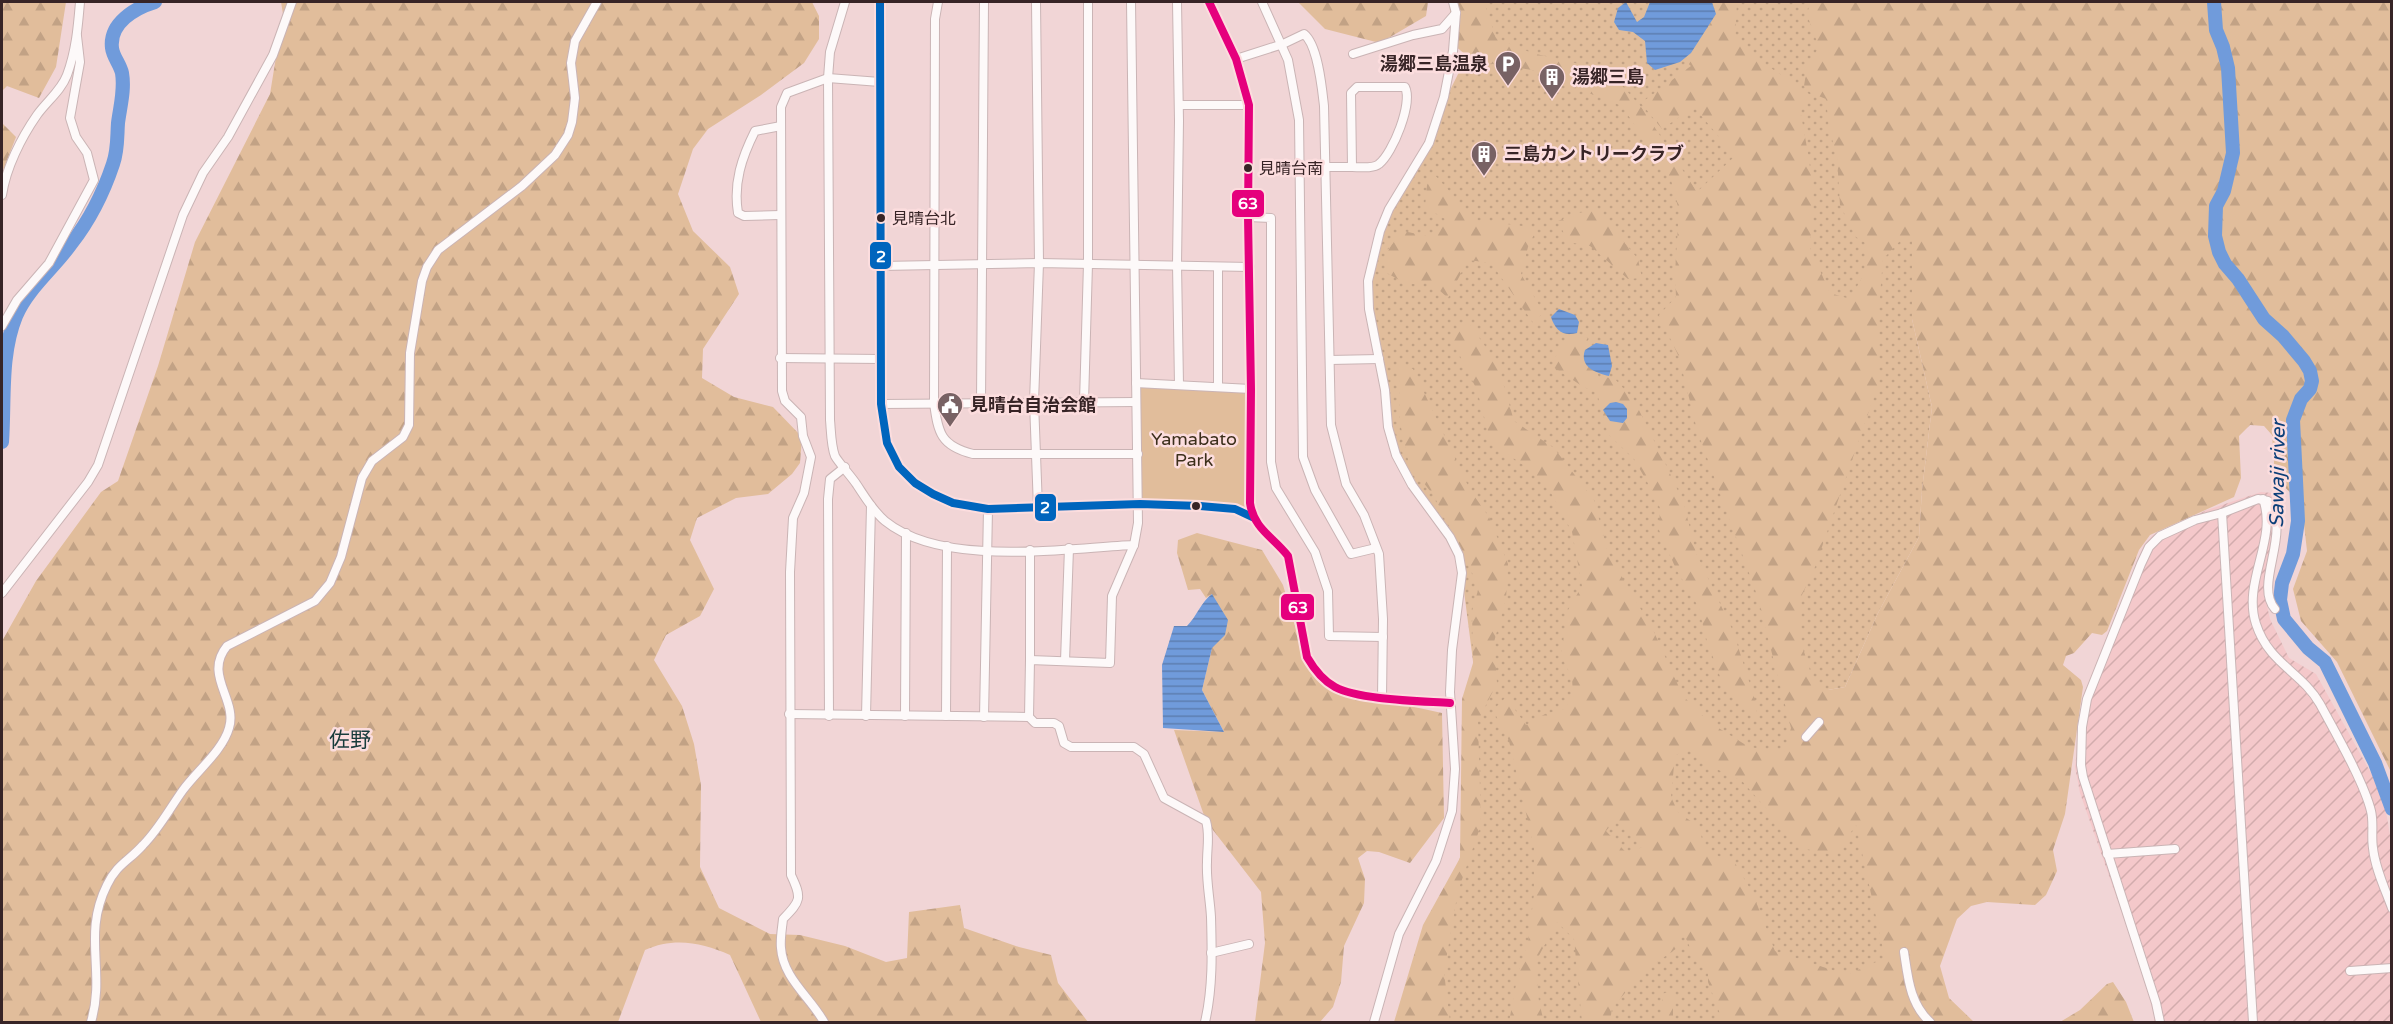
<svg xmlns="http://www.w3.org/2000/svg" width="2393" height="1024" viewBox="0 0 2393 1024" font-family="'Varela Round','Noto Sans JP',sans-serif">
<style>
.industrial{fill:url(#industrial-furrows)}
.grass{fill:url(#grass-dots)}
.forest{fill:url(#forest-firs);fill-rule:evenodd}
.green{fill:#e1bd9b}
.water{fill:url(#water-rules)}
.lines{fill:none;stroke-linecap:round;stroke-linejoin:round}
.river{stroke:#709bdb;stroke-width:14}
.minor-casing{stroke:#cab4b5;stroke-width:10}
.minor{stroke:#fdf9f9;stroke-width:8}
.bus-1-casing{stroke:#fcddde;stroke-width:12}
.bus-2-casing{stroke:#fcddde;stroke-width:12}
.bus-1{stroke:#0065bd;stroke-width:8}
.bus-2{stroke:#e5007d;stroke-width:8}
.bus-dot{fill:#372426;stroke:#fcddde;stroke-width:2}
.labels{text-anchor:middle;stroke-width:5;stroke-linejoin:round;paint-order:stroke}
.bus-label{font-size:16px;fill:#372426;stroke:#fcddde;text-anchor:start}
.poi-label{font-size:18px;font-weight:bold;fill:#372426;stroke:#fcddde;text-anchor:start}
.park-label{font-size:18px;fill:#3c2f1b;stroke:#fcddde}
.water-label{font-size:20px;font-style:italic;fill:#0c3f79;stroke:#fcddde}
.quarter-label{font-size:21px;fill:#183b3b;stroke:#fcddde}
.line-badge{stroke:#fcddde;stroke-width:2}
.badge-label{font-size:16px;text-anchor:middle;font-weight:bold;fill:#fff}
</style>
<defs>
<pattern id="industrial-furrows" width="10" height="10" patternUnits="userSpaceOnUse" patternTransform="scale(1.5)"><rect width="10" height="10" fill="#f4c8ca"/><path d="M-1 1l2-2M0 10L10 0M9 11l2-2" fill="none" stroke="#d2acad"/></pattern>
<pattern id="grass-dots" width="8" height="8" patternUnits="userSpaceOnUse" patternTransform="scale(1.5)"><rect width="8" height="8" fill="#e1bd9b"/><path d="M2 2h.1M6 6h.1" fill="none" stroke="#c2a285" stroke-width="1.8" stroke-linecap="round"/></pattern>
<pattern id="forest-firs" width="22" height="20" patternUnits="userSpaceOnUse" patternTransform="scale(1.5)"><rect width="22" height="20" fill="#e1bd9b"/><path d="M5 1l3.5 6h-7zM16 11l3.5 6h-7z" fill="#c2a285"/></pattern>
<pattern id="water-rules" width="6" height="5" patternUnits="userSpaceOnUse" patternTransform="scale(1.5)"><rect width="6" height="5" fill="#709bdb"/><path d="M0 2.5h6" fill="none" stroke="#5d7eb1"/></pattern>
</defs>
<rect width="100%" height="100%" fill="#f1d5d6"/>
<path class="industrial" d="M 2261,492 L 2272,493 L 2278,506 L 2280,534 L 2268,572 L 2265,597 L 2270,619 L 2289,658 L 2316,674 L 2372,775 L 2385,806 L 2392,847 L 2391,1022 L 2154,1022 L 2154,1015 L 2143,973 L 2080,793 L 2075,767 L 2084,694 L 2144,545 L 2153,535 L 2207,510 Z"/>
<path class="grass" d="M 1472,2 L 2002,2 L 2014,34 L 1986,94 L 1912,319 L 1932,407 L 1922,490 L 1919,537 L 1878,613 L 1845,687 L 1828,690 L 1932,1022 L 1442,1022 L 1443,911 L 1467,835 L 1477,692 L 1461,568 L 1450,537 L 1412,485 L 1390,433 L 1369,295 L 1380,231 L 1464,62 Z"/>
<g class="forest">
<path d="M 2,2 L 66,2 L 56,67 L 39,98 L 7,86 L 2,91 Z"/>
<path d="M 281,2 L 812,2 L 819,16 L 819,39 L 804,63 L 761,95 L 708,129 L 693,149 L 678,194 L 693,231 L 730,267 L 739,294 L 703,349 L 702,378 L 734,397 L 773,407 L 802,437 L 800,463 L 792,474 L 768,494 L 736,498 L 697,518 L 690,540 L 714,589 L 700,616 L 666,635 L 654,660 L 682,706 L 694,744 L 701,785 L 700,867 L 719,908 L 770,934 L 800,935 L 845,946 L 886,962 L 907,958 L 909,912 L 960,905 L 964,928 L 1019,947 L 1051,955 L 1058,983 L 1088,1022 L 761,1022 L 730,955 C 702,942 673,937 645,950 L 618,1022 L 2,1022 L 2,641 L 36,581 L 101,492 L 118,481 L 158,366 L 195,242 L 270,94 L 283,14 Z"/>
<path d="M 1298,2 L 1428,2 L 1426,16 L 1380,43 L 1325,29 Z"/>
<path d="M 1449,2 L 1484,2 L 1496,38 L 1532,53 L 1592,67 L 1618,81 L 1642,108 L 1697,192 L 1735,156 L 1694,107 L 1662,129 L 1641,103 L 1691,66 L 1683,59 L 1693,51 L 1716,14 L 1714,2 L 1737,2 L 1735,38 L 1749,53 L 1812,96 L 1800,109 L 1809,159 L 1813,194 L 1810,248 L 1830,293 L 1850,299 L 1864,274 L 1867,244 L 1856,237 L 1840,205 L 1837,157 L 1829,128 L 1826,99 L 1811,93 L 1804,86 L 1807,67 L 1819,47 L 1807,15 L 1810,2 L 2391,2 L 2391,772 L 2337,662 L 2301,621 L 2293,589 L 2307,551 L 2302,506 L 2275,476 L 2272,435 L 2264,426 L 2250,425 L 2239,436 L 2241,478 L 2234,497 L 2150,535 L 2139,550 L 2107,631 L 2102,635 L 2092,633 L 2074,653 L 2066,656 L 2063,665 L 2081,680 L 2083,687 L 2065,814 L 2053,850 L 2057,871 L 2046,895 L 2035,905 L 1987,902 L 1971,906 L 1957,919 L 1940,966 L 1949,998 L 1974,1022 L 1723,1022 L 1708,982 L 1708,969 L 1692,952 L 1679,923 L 1680,946 L 1644,971 L 1612,1008 L 1610,1022 L 1582,1022 L 1574,939 L 1557,922 L 1535,963 L 1539,1002 L 1544,1022 L 1509,1022 L 1518,974 L 1528,942 L 1534,894 L 1534,847 L 1509,741 L 1493,710 L 1506,697 L 1526,725 L 1545,714 L 1564,709 L 1573,696 L 1572,678 L 1561,655 L 1568,610 L 1582,586 L 1572,532 L 1551,493 L 1531,470 L 1491,443 L 1477,390 L 1452,340 L 1467,320 L 1498,365 L 1514,421 L 1554,448 L 1594,500 L 1608,553 L 1653,630 L 1683,696 L 1709,722 L 1749,747 L 1784,752 L 1791,728 L 1757,595 L 1697,430 L 1679,357 L 1659,315 L 1676,297 L 1675,273 L 1679,211 L 1671,180 L 1622,106 L 1581,90 L 1546,72 L 1473,61 L 1454,45 ZM 1912,239 L 1912,319 L 1932,407 L 1922,490 L 1919,537 L 1878,613 L 1845,687 L 1828,690 L 1813,680 L 1799,636 L 1801,597 L 1815,567 L 1878,385 L 1879,308 L 1883,259 L 1871,247 L 1886,256 L 1900,241 ZM 1691,750 L 1710,766 L 1742,781 L 1801,848 L 1835,855 L 1856,825 L 1885,958 L 1847,975 L 1775,951 L 1753,894 L 1735,863 L 1718,856 L 1703,843 L 1699,827 L 1678,812 L 1671,797 L 1675,755 ZM 1615,820 L 1644,846 L 1629,854 L 1635,862 L 1606,831 Z"/>
<path d="M 2,123 L 16,137 L 2,173 Z"/>
<path d="M 1434,174 L 1475,220 L 1537,228 L 1528,247 L 1521,274 L 1543,312 L 1534,324 L 1491,263 L 1468,260 L 1448,298 L 1429,281 C 1411,288 1402,282 1387,273 L 1385,253 L 1403,231 L 1432,237 L 1445,219 L 1425,207 L 1427,185 Z"/>
<path d="M 1593,210 L 1619,236 L 1638,259 L 1642,278 L 1628,279 L 1590,246 L 1568,242 L 1558,221 L 1574,214 Z"/>
<path d="M 1577,333 L 1588,338 L 1588,342 L 1584,348 L 1599,377 L 1614,378 L 1634,400 L 1667,467 L 1684,504 L 1696,553 L 1733,631 L 1756,703 L 1757,715 L 1753,717 L 1723,685 L 1705,635 L 1699,608 L 1676,569 L 1659,530 L 1660,508 L 1654,494 L 1634,459 L 1608,434 L 1597,393 L 1582,386 L 1553,367 L 1554,358 Z"/>
<path d="M 1399,364 L 1413,369 L 1470,490 L 1489,517 L 1508,564 L 1506,599 L 1494,642 L 1497,683 L 1478,721 L 1481,825 L 1458,891 L 1444,972 L 1450,1022 L 1394,1022 L 1423,925 L 1460,858 L 1462,699 L 1473,663 L 1472,611 L 1479,587 L 1434,496 L 1409,464 L 1400,423 Z"/>
<path d="M 1197,533 L 1262,550 L 1283,585 L 1295,626 L 1307,657 L 1314,671 L 1350,693 L 1442,713 L 1444,818 L 1410,863 L 1379,852 L 1367,851 L 1358,858 L 1365,879 L 1364,903 L 1344,946 L 1341,982 L 1333,1007 L 1320,1022 L 1255,1022 L 1265,943 L 1261,892 L 1206,821 L 1174,730 L 1224,732 L 1202,690 L 1212,648 L 1212,594 L 1206,598 L 1200,589 L 1188,590 L 1177,553 L 1178,540 Z"/>
<path d="M 2113,982 L 2126,1002 L 2134,1022 L 2060,1022 L 2080,1010 L 2107,984 Z"/>
<path d="M 1673,990 L 1673,1022 L 1656,1022 L 1662,1011 L 1662,994 Z"/>
</g>
<path class="green" d="M 1136,383 L 1251,389 L 1252,517 L 1235,509 L 1140,504 Z"/>
<g class="water">
<path d="M 1626,2 L 1637,22 L 1644,17 L 1650,2 L 1712,2 L 1716,14 L 1691,53 L 1680,62 L 1655,70 L 1647,63 L 1645,41 L 1633,32 L 1619,30 L 1614,22 L 1618,8 Z"/>
<path d="M 1559,309 L 1575,315 L 1579,322 L 1577,333 C 1563,337 1555,330 1551,317 Z"/>
<path d="M 1596,343 L 1608,345 L 1612,366 L 1609,376 C 1596,373 1579,367 1585,350 Z"/>
<path d="M 1616,402 L 1623,404 L 1627,409 L 1627,418 L 1623,423 L 1610,421 L 1603,410 L 1610,403 Z"/>
<path d="M 1212,594 L 1228,620 L 1225,635 L 1212,648 L 1202,690 L 1224,732 L 1163,728 L 1162,665 L 1174,626 L 1187,626 C 1197,616 1201,602 1212,594 Z"/>
</g>
<g class="lines">
<g class="river">
<path d="M 2214,2 L 2216,30 L 2223,47 L 2228,68 L 2233,153 L 2224,191 L 2216,206 L 2215,236 L 2219,252 L 2225,264 L 2238,279 L 2264,319 L 2283,336 L 2304,361 L 2310,371 L 2312,381 L 2310,389 L 2301,399 L 2293,420 L 2298,521 L 2293,554 L 2282,583 L 2280,600 L 2284,619 L 2308,648 L 2325,662 L 2375,763 L 2392,809"/>
<path d="M 2,442 C 5,401 0,355 16,316 C 28,288 54,268 71,244 C 89,221 104,191 113,164 C 118,150 117,137 118,123 C 120,107 125,90 122,73 C 120,64 113,57 112,48 C 109,23 135,8 155,2"/>
</g>
<g class="minor-casing">
<g id="minor">
<path d="M 845,2 L 830,52 L 828,78 L 830,420 C 831,430 831,446 835,456 C 838,462 852,477 857,485 C 865,497 873,511 885,521 C 943,568 1064,548 1134,545"/>
<path d="M 880,2 L 881,404 L 887,443 L 899,467 L 915,483 L 933,494 L 953,503 L 988,509 L 1140,504 L 1200,506 L 1235,509 L 1252,517"/>
<path d="M 938,2 L 935,19 L 934,403 C 938,433 941,446 973,454 L 1138,454"/>
<path d="M 1036,2 L 1039,263 L 1034,402 L 1038,508"/>
<path d="M 1177,2 L 1179,121 L 1177,264 L 1179,385"/>
<path d="M 1209,2 L 1236,59 L 1249,105 L 1248,217 L 1251,389 L 1250,503 C 1254,529 1272,536 1288,556 L 1307,657 C 1314,669 1322,680 1335,687 C 1359,700 1421,701 1450,703"/>
<path d="M 1262,2 L 1288,60 L 1299,120 L 1303,457 L 1315,490 L 1351,554 L 1376,548"/>
<path d="M 1353,54 L 1413,35 L 1442,29 L 1456,13"/>
<path d="M 1236,59 L 1283,44 L 1304,34 C 1318,45 1322,88 1324,106 L 1331,425 L 1346,484 L 1364,515 L 1379,554 L 1383,619 L 1382,698"/>
<path d="M 1357,87 L 1405,87 C 1413,103 1393,153 1379,164 C 1373,169 1359,167 1352,167 L 1351,93 Z"/>
<path d="M 1179,105 L 1249,105"/>
<path d="M 1326,167 L 1352,167"/>
<path d="M 2,195 C 6,168 21,138 37,115 C 47,101 61,91 67,75 C 76,51 78,26 80,2"/>
<path d="M 780,215 L 744,216 L 738,213 C 733,183 742,157 755,131 L 781,126"/>
<path d="M 1248,217 L 1271,218 L 1271,462 L 1276,488 L 1315,552 L 1328,591 L 1329,636 L 1383,637"/>
<path d="M 881,266 L 1039,263 L 1250,267"/>
<path d="M 1218,267 L 1218,387"/>
<path d="M 2,326 L 17,300 L 49,263 L 94,180 L 87,153 L 76,137 L 70,118 L 80,62 L 77,36"/>
<path d="M 780,358 L 881,359"/>
<path d="M 1330,360 L 1379,359"/>
<path d="M 1136,383 L 1251,389"/>
<path d="M 1084,402 L 1088,264 L 1088,2"/>
<path d="M 981,403 L 984,2"/>
<path d="M 881,404 L 1136,402"/>
<path d="M 2263,499 C 2278,540 2242,581 2256,624 C 2269,664 2302,672 2320,704 C 2335,732 2364,782 2371,811 C 2374,823 2371,836 2373,848 C 2375,868 2385,889 2392,908"/>
<path d="M 2222,513 L 2253,1022"/>
<path d="M 2,593 L 88,482 L 98,465 L 183,215 L 203,173 L 228,137 L 273,55 L 292,2"/>
<path d="M 1030,660 L 1030,550"/>
<path d="M 1065,661 L 1069,548"/>
<path d="M 789,714 L 1029,717 L 1035,723 L 1054,723 L 1059,726 L 1064,743 L 1071,747 L 1134,747 L 1144,754 L 1164,798 L 1206,821 C 1210,835 1207,847 1207,862 C 1206,880 1210,899 1211,917 C 1212,952 1213,988 1205,1022"/>
<path d="M 829,716 L 828,499 L 830,479 L 845,467"/>
<path d="M 866,716 L 871,506"/>
<path d="M 905,716 L 906,533"/>
<path d="M 946,716 L 947,546"/>
<path d="M 984,717 L 988,509"/>
<path d="M 1029,717 L 1030,660 L 1110,663 L 1112,596 L 1134,545 L 1138,523 L 1131,2"/>
<path d="M 1806,737 L 1819,722"/>
<path d="M 2107,854 L 2175,849"/>
<path d="M 1904,952 C 1908,978 1910,1004 1930,1022"/>
<path d="M 1211,953 L 1249,944"/>
<path d="M 2350,971 L 2392,968"/>
<path d="M 91,1022 C 106,972 82,935 107,885 C 117,864 129,861 143,845 C 159,829 170,808 183,790 C 197,771 223,750 229,728 C 238,700 203,675 227,646 L 315,601 L 330,583 L 341,557 L 362,478 L 372,461 L 403,437 L 409,425 L 410,353 L 422,281 L 427,267 L 438,250 L 522,186 L 555,155 L 568,135 L 572,122 L 575,98 L 571,63 L 575,41 L 597,2"/>
<path d="M 824,1022 C 810,997 783,978 781,948 C 780,939 782,929 783,919 C 801,901 802,898 791,875 L 790,572 L 793,518 L 804,493 L 811,457 L 803,436 L 801,417 L 785,401 L 782,391 L 781,107 L 787,93 L 828,78 L 880,82"/>
<path d="M 1374,1022 L 1399,934 L 1436,861 L 1452,811 L 1455,769 L 1450,692 L 1452,650 L 1462,573 L 1459,555 L 1450,537 L 1412,485 L 1396,455 L 1388,427 L 1385,390 L 1369,309 L 1368,281 L 1380,231 L 1389,209 L 1429,143 L 1444,97 L 1453,51 L 1456,13 L 1453,2"/>
<path d="M 2160,1022 L 2156,1003 L 2083,777 L 2081,765 L 2082,727 L 2087,699 L 2141,564 L 2149,547 L 2160,536 L 2195,520 L 2222,513 L 2258,499 L 2268,501 C 2293,533 2253,583 2275,609"/>
</g>
</g>
<use href="#minor" class="minor"/>
<g class="bus-1-casing">
<path id="bus-1" d="M 880,2 L 881,404 L 887,443 L 899,467 L 915,483 L 933,494 L 953,503 L 988,509 L 1140,504 L 1200,506 L 1235,509 L 1252,517"/>
</g>
<g class="bus-2-casing">
<path id="bus-2" d="M 1209,2 L 1236,59 L 1249,105 L 1248,217 L 1251,389 L 1250,503 C 1254,529 1272,536 1288,556 L 1307,657 C 1314,669 1322,680 1335,687 C 1359,700 1421,701 1450,703"/>
</g>
<use href="#bus-1" class="bus-1"/>
<use href="#bus-2" class="bus-2"/>
</g>
<defs>
<g id="parking-pin" transform="scale(1.35)"><path d="M0 17L-7.5 6A9.5 9.5 0 1 1 7.5 6Z" fill="#786264" stroke="#fcddde"/><path d="M-3.5-5.5H1a3.5 3.5 0 0 1 0 7H-1V5.5H-3.5ZM-1-3.4V-.6H.8a1.4 1.4 0 0 0 0-2.8Z" fill="#fff"/></g>
<g id="building-pin" transform="scale(1.35)"><path d="M0 17L-7.5 6A9.5 9.5 0 1 1 7.5 6Z" fill="#786264" stroke="#fcddde"/><path d="M-4-6H4V6H1V3H-1V6H-4ZM-2.5-4.3h1.7v1.8h-1.7ZM.8-4.3h1.7v1.8H.8ZM-2.5-1h1.7V.8h-1.7ZM.8-1h1.7V.8H.8Z" fill="#fff"/></g>
<g id="civic-pin" transform="scale(1.35)"><path d="M0 17L-7.5 6A9.5 9.5 0 1 1 7.5 6Z" fill="#786264" stroke="#fcddde"/><path d="M-.6-6.5H3V-4.5H.6V-3L4-1V1h2V6H-6V1h2V-1L-.6-3ZM-1.2 2.5V6h2.4V2.5Z" fill="#fff"/></g>
</defs>
<g fill-rule="evenodd">
<use href="#parking-pin" x="1508" y="64"/>
<use href="#building-pin" x="1552" y="77"/>
<use href="#building-pin" x="1484" y="154"/>
<use href="#civic-pin" x="950" y="405"/>
</g>
<g class="bus-dot">
<circle cx="1248" cy="168" r="5"/>
<circle cx="881" cy="218" r="5"/>
<circle cx="1196" cy="506" r="5"/>
</g>
<g class="labels">
<g class="bus-label">
<text x="1259" y="174">見晴台南</text>
<text x="892" y="224">見晴台北</text>
</g>
<g class="poi-label">
<text x="1488" y="70" text-anchor="end">湯郷三島温泉</text>
<text x="1572" y="83">湯郷三島</text>
<text x="1504" y="160">三島カントリークラブ</text>
<text x="970" y="411">見晴台自治会館</text>
</g>
<g class="park-label">
<text x="1194" y="445">Yamabato<tspan x="1194" dy="21">Park</tspan></text>
</g>
<g class="water-label">
<text transform="translate(2277 474) rotate(-89)" y="7">Sawaji river</text>
</g>
<g class="quarter-label">
<text x="350" y="747">佐野</text>
</g>
</g>
<g class="line-badge">
<rect x="1231" y="189" width="34" height="29" rx="6" fill="#e5007d"/>
<rect x="869" y="241" width="23" height="29" rx="6" fill="#0065bd"/>
<rect x="1034" y="493" width="23" height="29" rx="6" fill="#0065bd"/>
<rect x="1280" y="593" width="35" height="28" rx="6" fill="#e5007d"/>
</g>
<g class="badge-label">
<text x="1248" y="209">63</text>
<text x="881" y="262">2</text>
<text x="1045" y="513">2</text>
<text x="1298" y="613">63</text>
</g>
<rect width="2393" height="1024" fill="none" stroke="#372426" stroke-width="6"/>
</svg>
